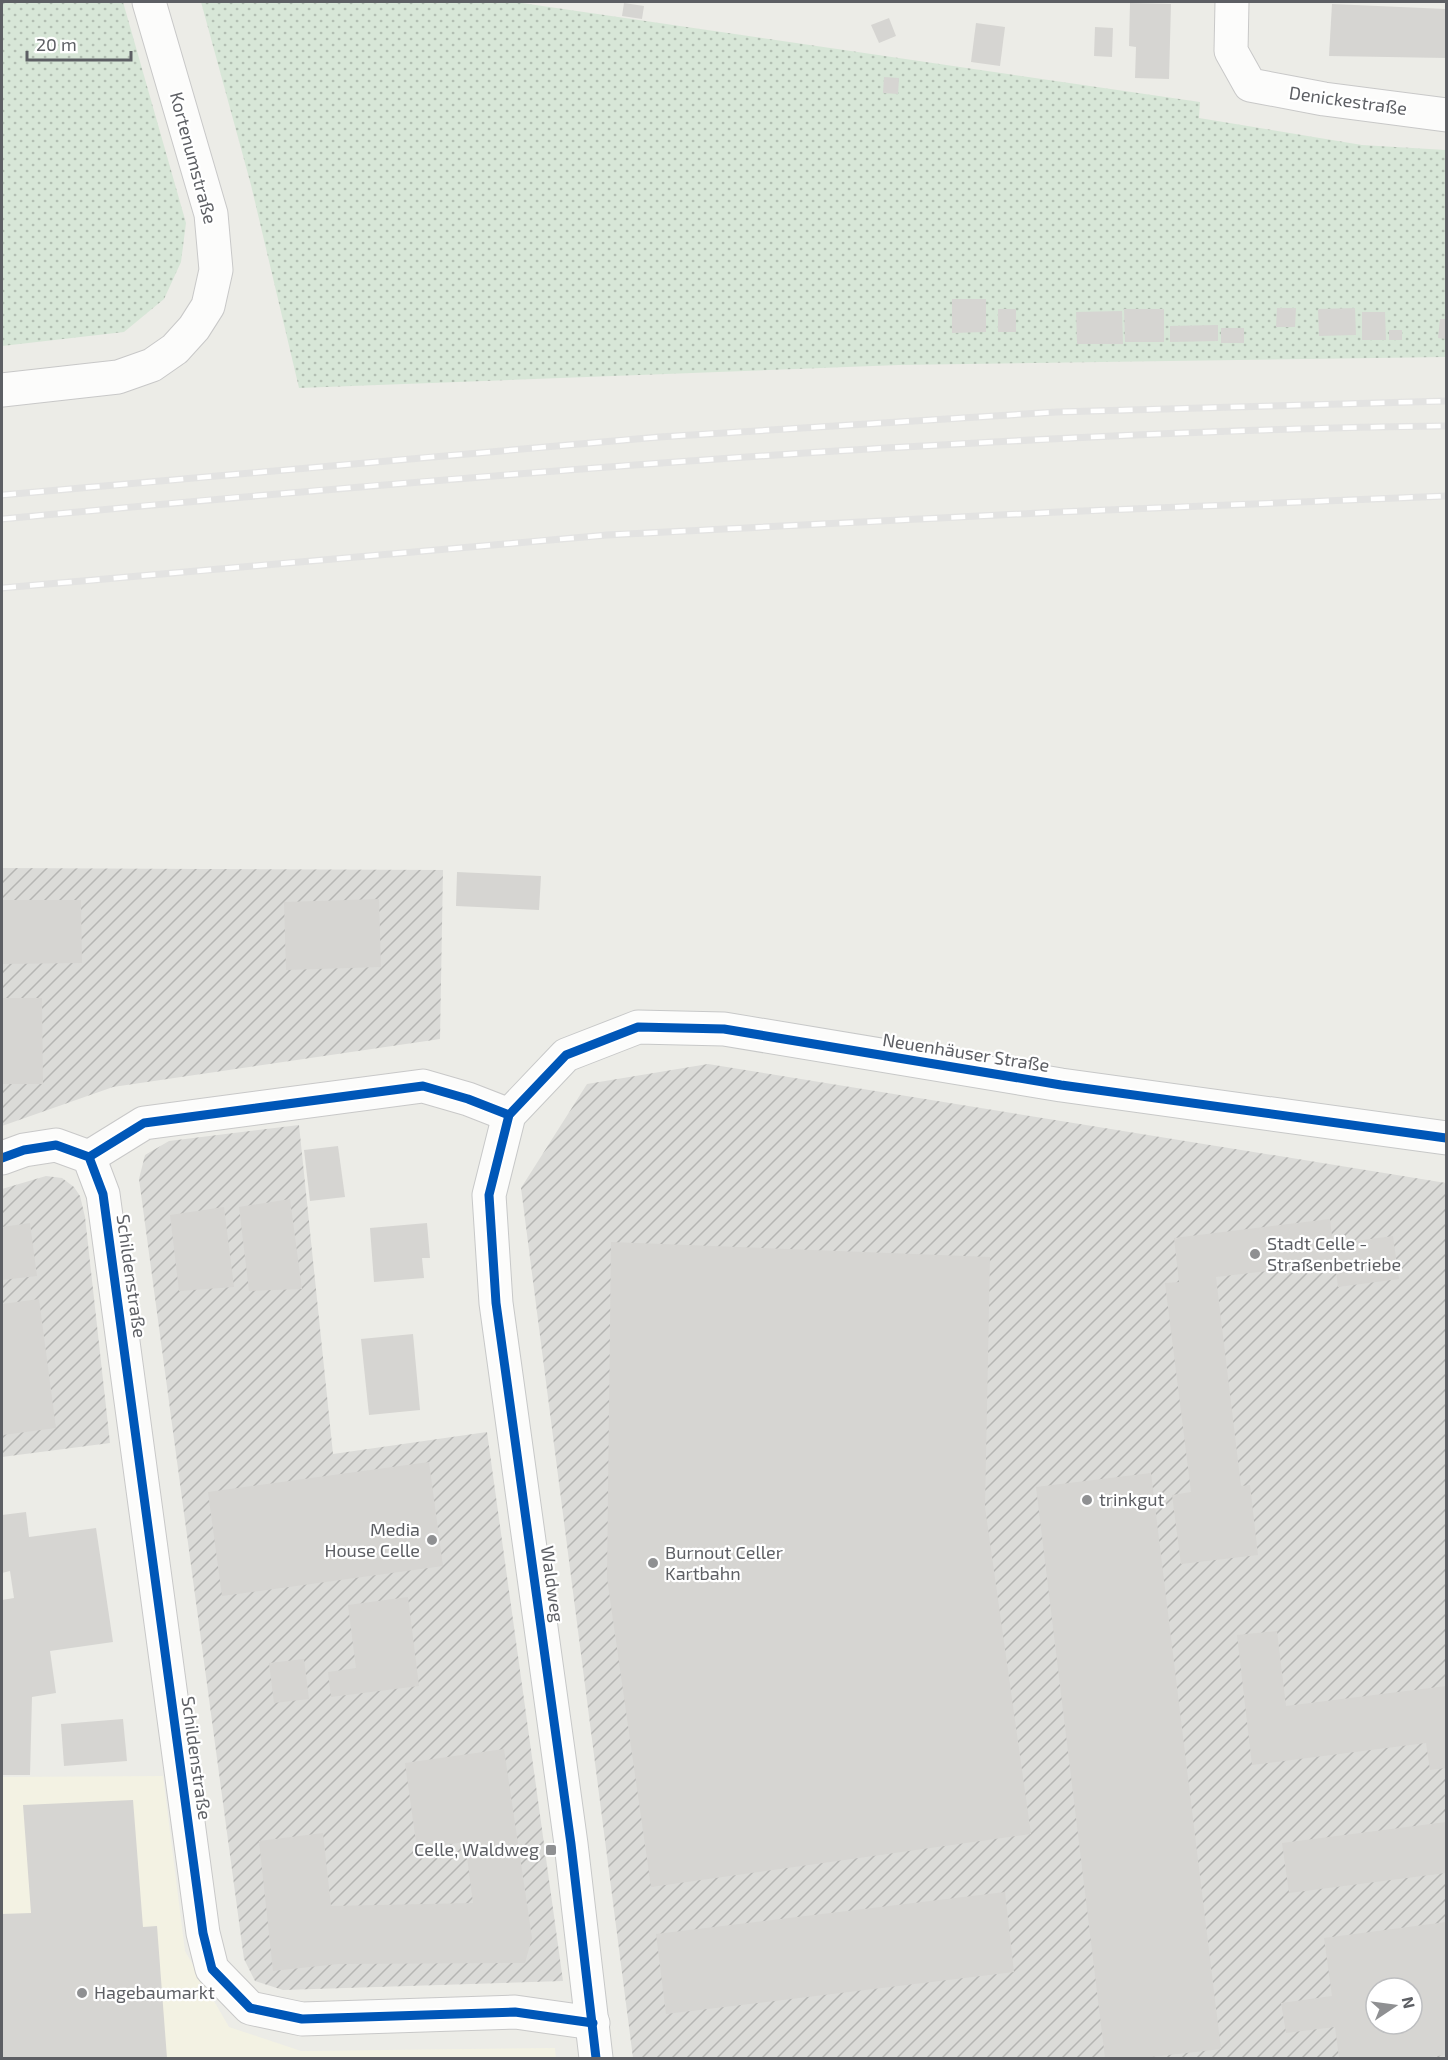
<svg xmlns="http://www.w3.org/2000/svg" width="1448" height="2060" viewBox="0 0 1448 2060" font-family="'Exo 2',sans-serif">
<style>
.commercial{fill:#f3f2e3}
.industrial{fill:url(#industrial-furrows);fill-rule:evenodd}
.green{fill:url(#green-dots)}
.building{fill:#d6d5d2;fill-rule:evenodd}
.lines{fill:none;stroke-linecap:round;stroke-linejoin:round}
.street-casing{stroke:#c8c8c8;stroke-width:35}
.secondary-casing{stroke:#c7c8c8;stroke-width:35}
.street{stroke:#fcfcfb;stroke-width:33}
.secondary{stroke:#fcfcfb;stroke-width:33}
.rail-casing{stroke:#e3e3e2;stroke-width:7}
.rail{stroke:#fff;stroke-width:4.5;stroke-dasharray:14;stroke-linecap:butt}
.cycleway-casing{stroke:#fff;stroke-width:13}
.cycleway{stroke:#0057b8;stroke-width:9}
.poi-dot{fill:#8f9092;stroke:#fff;stroke-width:2}
.labels{text-anchor:middle;stroke-width:4.5;stroke-linejoin:round;paint-order:stroke}
.street-label{font-size:18px;fill:#5d5f64;stroke:#fff}
.poi-label{font-size:18px;fill:#5d5f64;stroke:#fff;text-anchor:start}
</style>
<defs>
<pattern id="industrial-furrows" width="10" height="10" patternUnits="userSpaceOnUse" patternTransform="scale(1.5)"><rect width="10" height="10" fill="#dbdbd8"/><path d="M-1 1l2-2M0 10L10 0M9 11l2-2" fill="none" stroke="#b5b5b3"/></pattern>
<pattern id="green-dots" width="8" height="8" patternUnits="userSpaceOnUse" patternTransform="scale(1.5)"><rect width="8" height="8" fill="#d7e6d7"/><path d="M2 2h.1M6 6h.1" fill="none" stroke="#b2beb2" stroke-width="1.8" stroke-linecap="round"/></pattern>
</defs>
<rect width="100%" height="100%" fill="#ecece7"/>
<path class="commercial" d="M 163,1776 L 185,1951 L 229,2027 L 301,2051 L 555,2048 L 556,2058 L 2,2058 L 2,1777 Z"/>
<g class="industrial">
<path d="M 2,868 L 443,870 L 440,1039 L 113,1087 L 2,1126 Z"/>
<path d="M 708,1064 L 1446,1183 L 1446,2058 L 633,2058 L 521,1188 L 587,1084 ZM 1376,1988 L 1412,1988 L 1412,2024 L 1376,2024 Z"/>
<path d="M 299,1125 L 333,1454 L 487,1432 L 563,1981 L 283,1990 L 255,1981 L 244,1959 L 139,1179 L 145,1155 L 169,1141 Z"/>
<path d="M 46,1176 L 62,1178 L 74,1187 L 80,1196 L 85,1217 L 110,1443 L 2,1457 L 2,1189 Z"/>
</g>
<g class="green">
<path d="M 2,2 L 123,2 L 186,223 L 181,262 L 164,299 L 124,332 L 2,346 Z"/>
<path d="M 201,2 L 515,2 L 1200,102 L 1199,118 L 1362,145 L 1446,150 L 1446,357 L 899,365 L 299,388 L 251,185 Z"/>
</g>
<g class="building">
<path d="M 624,3 L 644,6 L 642,19 L 622,16 Z"/>
<path d="M 1130,3 L 1171,4 L 1169,79 L 1135,78 L 1136,47 L 1129,46 Z"/>
<path d="M 1332,4 L 1446,9 L 1446,58 L 1329,56 Z"/>
<path d="M 889,18 L 896,36 L 879,43 L 871,25 Z"/>
<path d="M 976,23 L 1005,27 L 1000,66 L 971,62 Z"/>
<path d="M 1095,27 L 1113,28 L 1112,57 L 1094,56 Z"/>
<path d="M 884,77 L 899,78 L 898,94 L 883,93 Z"/>
<path d="M 952,299 L 986,299 L 986,332 L 952,333 Z"/>
<path d="M 1277,308 L 1296,308 L 1295,327 L 1276,327 Z"/>
<path d="M 1355,308 L 1356,335 L 1319,336 L 1318,309 Z"/>
<rect x="998" y="309" width="18" height="23"/>
<path d="M 1124,309 L 1164,309 L 1164,342 L 1125,342 Z"/>
<path d="M 1122,311 L 1123,344 L 1077,344 L 1076,312 Z"/>
<path d="M 1362,312 L 1385,312 L 1386,340 L 1362,340 Z"/>
<path d="M 1440,319 L 1446,319 L 1446,339 L 1438,338 Z"/>
<path d="M 1218,325 L 1218,341 L 1170,342 L 1170,326 Z"/>
<rect x="1221" y="328" width="23" height="15"/>
<rect x="1389" y="330" width="13" height="10"/>
<path d="M 457,872 L 541,876 L 539,910 L 456,906 Z"/>
<path d="M 379,899 L 381,967 L 286,970 L 284,902 Z"/>
<path d="M 2,900 L 81,900 L 82,963 L 2,964 Z"/>
<path d="M 2,998 L 42,998 L 43,1084 L 2,1084 Z"/>
<path d="M 338,1146 L 345,1197 L 310,1201 L 304,1150 Z"/>
<path d="M 290,1199 L 302,1289 L 249,1291 L 239,1207 Z"/>
<path d="M 224,1207 L 234,1287 L 179,1291 L 170,1215 Z"/>
<path d="M 1330,1219 L 1333,1244 L 1393,1236 L 1399,1279 L 1338,1287 L 1335,1263 L 1216,1277 L 1241,1486 L 1250,1485 L 1258,1555 L 1181,1564 L 1172,1495 L 1191,1492 L 1165,1283 L 1179,1282 L 1174,1238 Z"/>
<path d="M 30,1223 L 37,1276 L 2,1280 L 2,1227 Z"/>
<path d="M 427,1223 L 430,1258 L 422,1258 L 424,1278 L 374,1282 L 370,1228 Z"/>
<path d="M 611,1242 L 990,1257 L 985,1507 L 1031,1834 L 651,1887 L 607,1578 Z"/>
<path d="M 39,1299 L 56,1428 L 3,1435 L 2,1422 L 2,1304 Z"/>
<path d="M 413,1334 L 420,1410 L 369,1415 L 361,1339 Z"/>
<path d="M 429,1462 L 443,1566 L 222,1596 L 208,1492 Z"/>
<path d="M 1151,1473 L 1221,2049 L 1143,2058 L 1105,2058 L 1036,1487 Z"/>
<path d="M 26,1512 L 29,1537 L 96,1528 L 113,1642 L 50,1651 L 56,1693 L 32,1697 L 30,1775 L 2,1775 L 2,1600 L 14,1598 L 10,1571 L 2,1573 L 2,1515 Z"/>
<path d="M 408,1597 L 419,1686 L 331,1697 L 328,1672 L 356,1668 L 348,1605 Z"/>
<path d="M 1277,1631 L 1286,1706 L 1446,1686 L 1446,1768 L 1430,1770 L 1426,1743 L 1252,1765 L 1237,1635 Z"/>
<path d="M 304,1659 L 309,1699 L 274,1703 L 269,1663 Z"/>
<path d="M 123,1719 L 127,1761 L 64,1766 L 61,1724 Z"/>
<path d="M 504,1749 L 532,1938 L 525,1963 L 338,1964 L 273,1971 L 259,1841 L 323,1833 L 331,1906 L 473,1903 L 465,1842 L 417,1849 L 405,1763 Z"/>
<path d="M 133,1800 L 143,1927 L 157,1926 L 167,2058 L 2,2058 L 2,1914 L 31,1913 L 23,1805 Z"/>
<path d="M 1446,1822 L 1446,1873 L 1289,1893 L 1282,1843 Z"/>
<path d="M 1005,1892 L 1014,1972 L 666,2014 L 656,1934 Z"/>
<path d="M 1446,1922 L 1446,2055 L 1421,2058 L 1339,2058 L 1335,2027 L 1286,2033 L 1281,2003 L 1332,1996 L 1324,1938 ZM 1376,1988 L 1412,1988 L 1412,2024 L 1376,2024 Z"/>
</g>
<g class="lines">
<g class="street-casing">
<g id="street">
<path d="M 1232,2 L 1231,51 L 1250,85 L 1324,99 L 1446,115"/>
<path d="M 2,390 L 118,377 L 152,365 L 175,349 L 194,328 L 208,306 L 216,270 L 211,214 L 149,2"/>
<path d="M 89,1157 L 144,1123 L 423,1086 L 468,1099 L 509,1115"/>
<path d="M 2,1158 L 24,1150 L 56,1145 L 89,1157 L 103,1194 L 203,1933 L 212,1969 L 250,2008 L 302,2019 L 515,2012 L 593,2023"/>
</g>
</g>
<g class="secondary-casing">
<path id="secondary" d="M 596,2058 L 571,1844 L 496,1303 L 489,1195 L 509,1115 L 566,1055 L 638,1027 L 724,1029 L 1061,1085 L 1446,1138"/>
</g>
<use href="#street" class="street"/>
<use href="#secondary" class="secondary"/>
<g class="rail-casing">
<g id="rail">
<path d="M 2,495 L 659,437 L 1057,412 L 1446,401"/>
<path d="M 2,519 C 279,493 557,469 836,451 C 1039,439 1243,428 1446,426"/>
<path d="M 2,588 L 607,535 L 1058,512 L 1446,496"/>
</g>
</g>
<use href="#rail" class="rail"/>
<g class="cycleway-casing">
<g id="cycleway">
<path d="M 89,1157 L 144,1123 L 423,1086 L 468,1099 L 509,1115"/>
<path d="M 2,1158 L 24,1150 L 56,1145 L 89,1157 L 103,1194 L 203,1933 L 212,1969 L 250,2008 L 302,2019 L 515,2012 L 593,2023"/>
<path d="M 596,2058 L 571,1844 L 496,1303 L 489,1195 L 509,1115 L 566,1055 L 638,1027 L 724,1029 L 1061,1085 L 1446,1138"/>
</g>
</g>
<use href="#cycleway" class="cycleway"/>
</g>
<g class="poi-dot">
<circle cx="1255" cy="1254" r="6"/>
<circle cx="1087" cy="1500" r="6"/>
<circle cx="432" cy="1540" r="6"/>
<circle cx="653" cy="1563" r="6"/>
<rect x="545" y="1844" width="12" height="12" rx="3"/>
<circle cx="82" cy="1993" r="6"/>
</g>
<g class="labels">
<g class="street-label">
<text transform="translate(1348 101) rotate(8)" y="6">Denickestraße</text>
<text transform="translate(193 158) rotate(75)" y="6">Kortenumstraße</text>
<text transform="translate(966 1053) rotate(9)" y="6">Neuenhäuser Straße</text>
<text transform="translate(131 1276) rotate(82)" y="6">Schildenstraße</text>
<text transform="translate(552 1584) rotate(82)" y="6">Waldweg</text>
<text transform="translate(196 1758) rotate(82)" y="6">Schildenstraße</text>
</g>
<g class="poi-label">
<text x="1267" y="1250">Stadt Celle -<tspan x="1267" dy="21">Straßenbetriebe</tspan></text>
<text x="1099" y="1506">trinkgut</text>
<text x="420" y="1536" text-anchor="end">Media<tspan x="420" dy="21">House Celle</tspan></text>
<text x="665" y="1559">Burnout Celler<tspan x="665" dy="21">Kartbahn</tspan></text>
<text x="539" y="1856" text-anchor="end">Celle, Waldweg</text>
<text x="94" y="1999">Hagebaumarkt</text>
</g>
</g>
<rect width="1448" height="2060" fill="none" stroke="#5d5f64" stroke-width="6"/>
<g transform="translate(1394 2006) rotate(77)"><circle r="28" fill="#ffffff" stroke="#bebfc1" stroke-width="1.5"/>
<path d="M0-4.5L10 22L0 15L-10 22Z" fill="#8f9092"/>
<text y="-9" font-size="16" font-weight="bold" text-anchor="middle" fill="#5d5f64">N</text>
</g>
<path d="M27 51v9h104v-9" fill="none" stroke="#5d5f64" stroke-width="3"/>
<text x="36" y="51" font-size="18" fill="#5d5f64" stroke="#ffffff" stroke-width="4.5" paint-order="stroke">20 m</text>
</svg>
